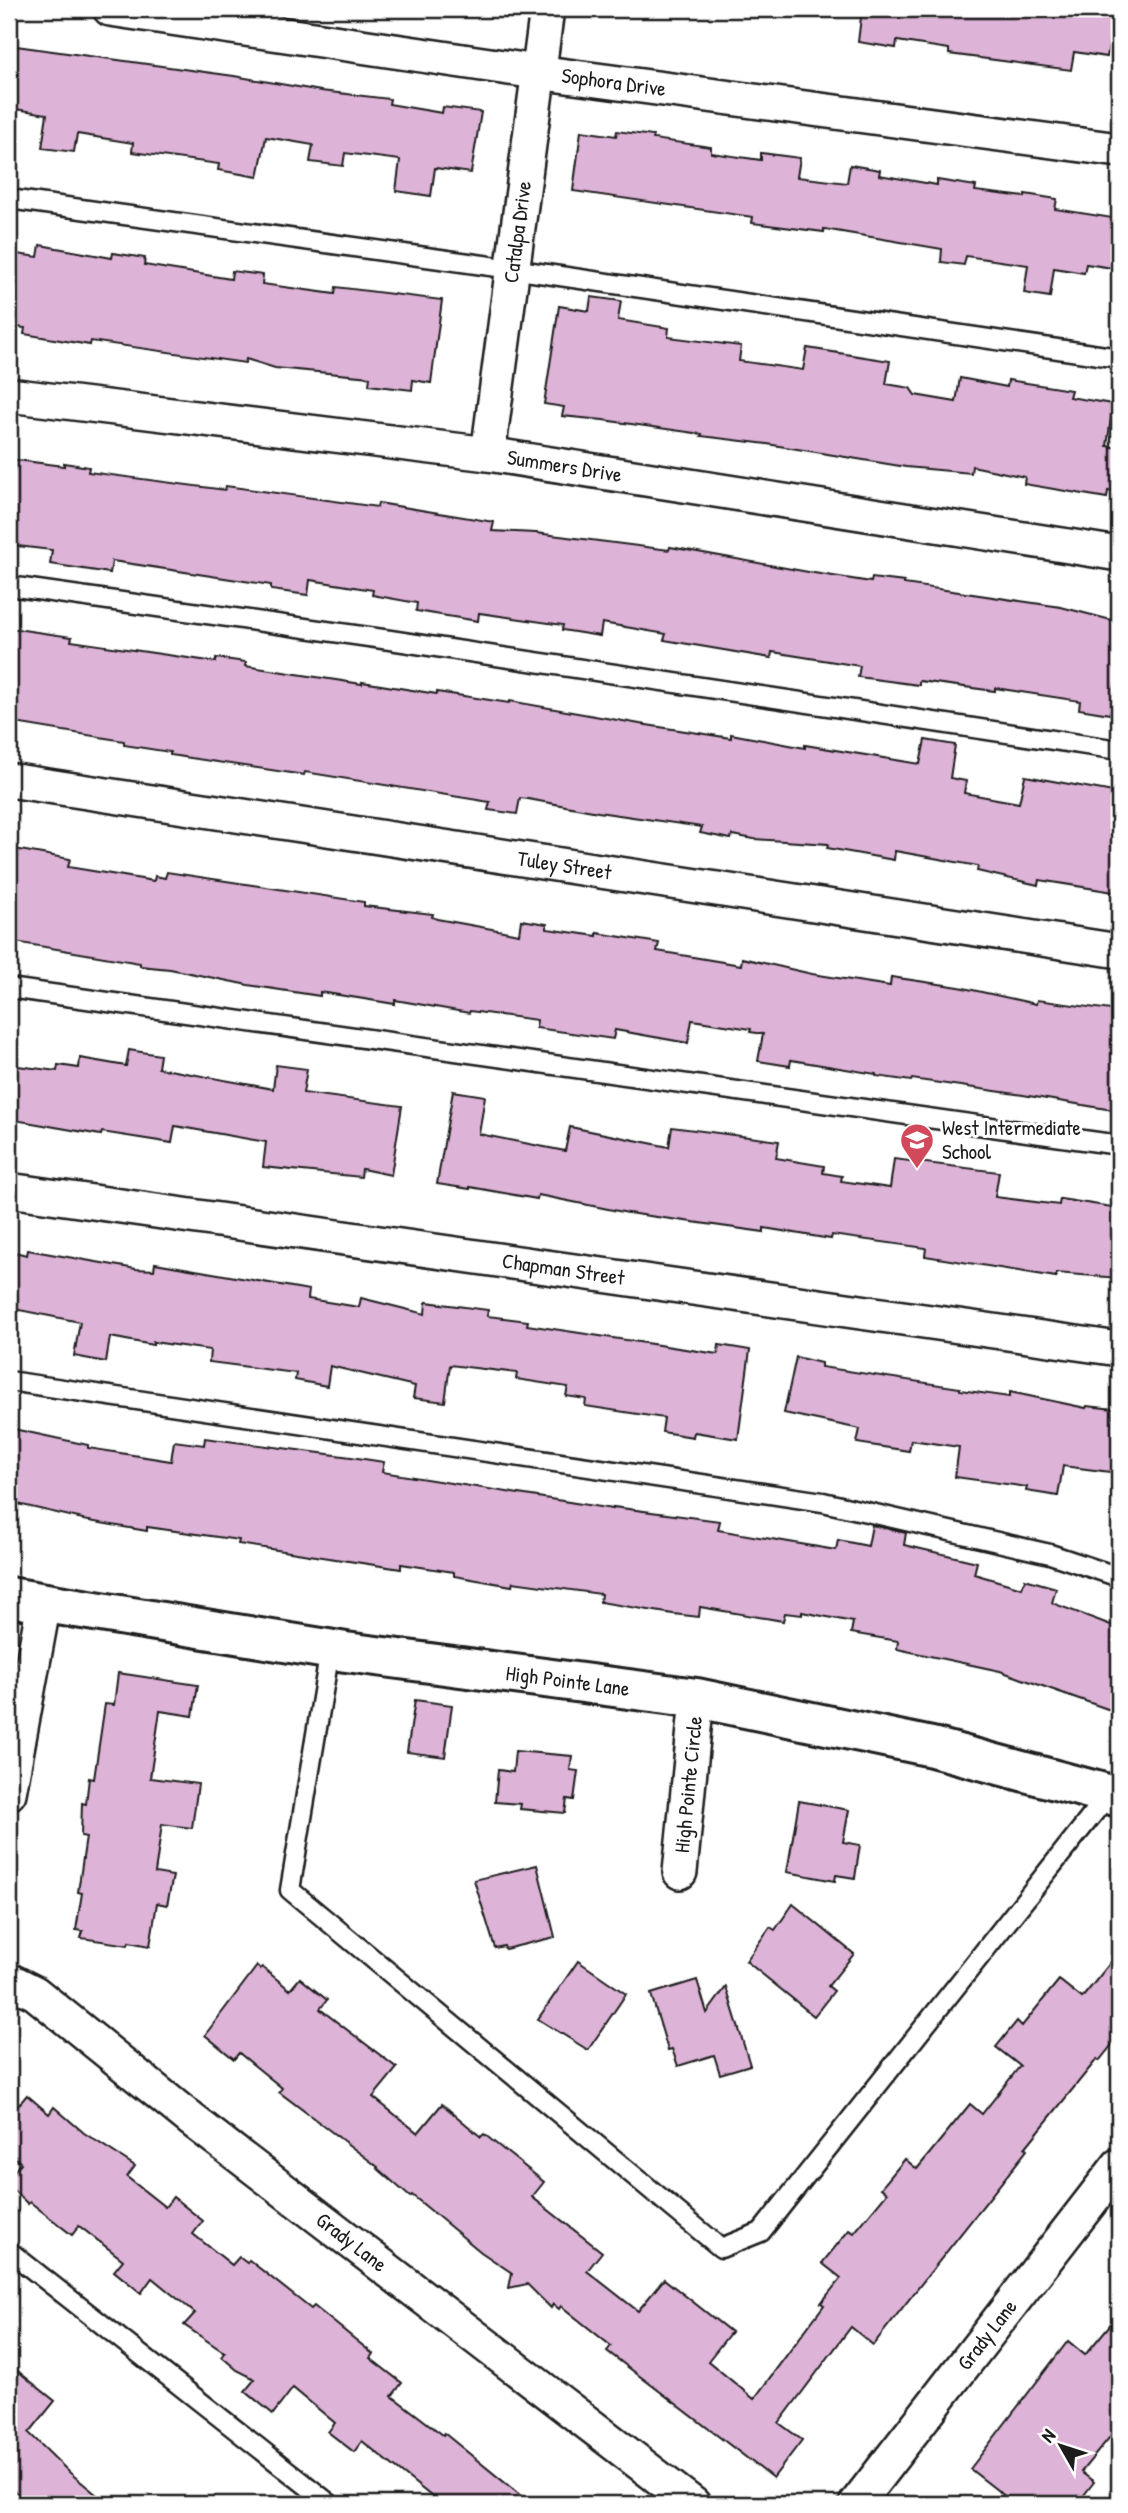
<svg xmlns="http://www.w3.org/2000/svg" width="1128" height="2513" viewBox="0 0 1128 2513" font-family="'Patrick Hand',sans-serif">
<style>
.building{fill:#deb3d8;stroke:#1c1c1c;stroke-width:2}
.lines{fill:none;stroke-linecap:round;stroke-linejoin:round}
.service-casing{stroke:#1c1c1c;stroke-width:23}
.minor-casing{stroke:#1c1c1c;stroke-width:38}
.tertiary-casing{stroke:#1c1c1c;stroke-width:44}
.service{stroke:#fff;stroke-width:18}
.minor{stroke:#fff;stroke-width:33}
.tertiary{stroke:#fff;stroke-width:38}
.labels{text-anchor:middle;stroke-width:6;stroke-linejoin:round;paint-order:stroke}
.street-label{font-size:21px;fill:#1c1c1c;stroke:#fff}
.poi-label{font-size:21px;fill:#1c1c1c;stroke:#fff;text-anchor:start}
</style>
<rect width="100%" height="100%" fill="#fff"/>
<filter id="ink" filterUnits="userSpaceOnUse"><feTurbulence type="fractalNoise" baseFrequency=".0143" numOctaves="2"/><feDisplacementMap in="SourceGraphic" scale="14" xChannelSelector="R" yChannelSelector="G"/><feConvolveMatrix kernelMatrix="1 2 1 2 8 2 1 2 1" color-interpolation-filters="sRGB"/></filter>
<g filter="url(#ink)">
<g class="building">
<path d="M 862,9 L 1115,9 L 1107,57 L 1074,52 L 1071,70 L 949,54 L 949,49 L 897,41 L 896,48 L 858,42 Z"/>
<path d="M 9,45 L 234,76 L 321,91 L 390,99 L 389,104 L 442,113 L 443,107 L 481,112 L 471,173 L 435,168 L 431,196 L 396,191 L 400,160 L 345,153 L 343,166 L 310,162 L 313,145 L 266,137 L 258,177 L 218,170 L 219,164 L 132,152 L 133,143 L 77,134 L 74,152 L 42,148 L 47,114 L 9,108 Z"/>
<path d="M 581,131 L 616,136 L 617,131 L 653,136 L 653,139 L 711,147 L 711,153 L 761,160 L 761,153 L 800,158 L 797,177 L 847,183 L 850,165 L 880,170 L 879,175 L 937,185 L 937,180 L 976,186 L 975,191 L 1025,197 L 1025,194 L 1057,199 L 1055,209 L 1119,219 L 1119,269 L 1086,264 L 1084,273 L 1054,268 L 1050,297 L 1024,293 L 1028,265 L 966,256 L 964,265 L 941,262 L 942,249 L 824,229 L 824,232 L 752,223 L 753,217 L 573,191 Z"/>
<path d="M 40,245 L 112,258 L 113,253 L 145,258 L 144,265 L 231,279 L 232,271 L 263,275 L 262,284 L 335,294 L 336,287 L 442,300 L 431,383 L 413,380 L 412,390 L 369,385 L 370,377 L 275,368 L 246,359 L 245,363 L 91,341 L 90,345 L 24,334 L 25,328 L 9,326 L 9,253 L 38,257 Z"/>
<path d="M 591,297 L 621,301 L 618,320 L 669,328 L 668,337 L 741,346 L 739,361 L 803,370 L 807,348 L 890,361 L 886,384 L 910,388 L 915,395 L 956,402 L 960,378 L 1007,387 L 1008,380 L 1071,390 L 1069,397 L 1113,404 L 1107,446 L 1119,448 L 1119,493 L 1108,491 L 1107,498 L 1024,484 L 1025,477 L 972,466 L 971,473 L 906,467 L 767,444 L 701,436 L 702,434 L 603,420 L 562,416 L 564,407 L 544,404 L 559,306 L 589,311 Z"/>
<path d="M 9,459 L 64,466 L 64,463 L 89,467 L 88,472 L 225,490 L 226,486 L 377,507 L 378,503 L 494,522 L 492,531 L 536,533 L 669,550 L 670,547 L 814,573 L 871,582 L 872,578 L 904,582 L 904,584 L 1061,607 L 1119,622 L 1119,685 L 1115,684 L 1110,714 L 1079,709 L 1080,701 L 995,688 L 995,691 L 919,681 L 919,685 L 858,677 L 860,666 L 772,652 L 771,658 L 700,646 L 664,640 L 666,634 L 602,623 L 600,636 L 562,630 L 563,625 L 479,613 L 478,621 L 416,611 L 417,603 L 372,595 L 373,590 L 310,580 L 308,595 L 271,590 L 271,585 L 112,561 L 110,573 L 50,564 L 52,550 L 9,545 Z"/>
<path d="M 9,628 L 72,637 L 71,641 L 216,662 L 216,658 L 246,662 L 245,666 L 362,684 L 362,682 L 437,694 L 437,692 L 509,703 L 510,701 L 640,724 L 731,738 L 731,734 L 805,748 L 805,745 L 920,764 L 925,740 L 955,745 L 950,778 L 966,781 L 964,793 L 1019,803 L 1025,776 L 1119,793 L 1119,858 L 1114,892 L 1039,880 L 1038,885 L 977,871 L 978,866 L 895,851 L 894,860 L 827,848 L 828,844 L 754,839 L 732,835 L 731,839 L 700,833 L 702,827 L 598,812 L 528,799 L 520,798 L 517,814 L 488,810 L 490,802 L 305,772 L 304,775 L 170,755 L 170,752 L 124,745 L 124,741 L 9,722 Z"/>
<path d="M 9,848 L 70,859 L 68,867 L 154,881 L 155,876 L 165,878 L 167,872 L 364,902 L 364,906 L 433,914 L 432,917 L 437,919 L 519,934 L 521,920 L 547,924 L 547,929 L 597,936 L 597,933 L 659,943 L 657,951 L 741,965 L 742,958 L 812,974 L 890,986 L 891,977 L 959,987 L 1036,1004 L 1037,1000 L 1119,1011 L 1119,1111 L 1023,1095 L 912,1079 L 911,1081 L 876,1076 L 876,1074 L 791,1060 L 790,1066 L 758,1061 L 763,1034 L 750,1032 L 751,1029 L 692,1020 L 688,1043 L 615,1030 L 613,1039 L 536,1028 L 537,1020 L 470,1011 L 469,1013 L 395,1000 L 395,1004 L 320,992 L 320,996 L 248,985 L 170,969 L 140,966 L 140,963 L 9,941 Z"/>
<path d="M 129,1050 L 160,1055 L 158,1068 L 273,1089 L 276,1065 L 307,1069 L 303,1093 L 402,1106 L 391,1175 L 362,1169 L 361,1177 L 263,1167 L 266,1142 L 175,1126 L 172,1143 L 102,1132 L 101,1135 L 9,1119 L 9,1065 L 57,1071 L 58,1065 L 79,1068 L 80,1058 L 126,1066 Z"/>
<path d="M 453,1091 L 485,1096 L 479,1134 L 565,1151 L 570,1127 L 669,1147 L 672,1127 L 779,1141 L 776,1158 L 824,1166 L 823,1173 L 842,1176 L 841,1181 L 890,1188 L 894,1159 L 999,1172 L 995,1197 L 1059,1205 L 1060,1199 L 1119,1208 L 1119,1278 L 1056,1273 L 1056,1277 L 925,1256 L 926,1248 L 832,1235 L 831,1239 L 764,1228 L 764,1232 L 628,1213 L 538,1195 L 537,1199 L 470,1187 L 470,1189 L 437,1184 Z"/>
<path d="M 28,1250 L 136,1269 L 154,1270 L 155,1263 L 224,1275 L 309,1290 L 308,1299 L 359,1307 L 361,1298 L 425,1314 L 426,1302 L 488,1310 L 487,1316 L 528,1321 L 527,1325 L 718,1354 L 719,1345 L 750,1350 L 738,1439 L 694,1432 L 693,1437 L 662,1432 L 664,1418 L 585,1406 L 586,1399 L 566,1396 L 568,1387 L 516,1379 L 517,1373 L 450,1365 L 445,1402 L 413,1398 L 415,1386 L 330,1366 L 327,1386 L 295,1380 L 296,1373 L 209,1362 L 210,1350 L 153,1342 L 153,1345 L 110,1337 L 106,1362 L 74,1356 L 80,1322 L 9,1308 L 9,1257 L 13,1257 L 14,1252 L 27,1255 Z"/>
<path d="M 796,1357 L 821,1363 L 821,1367 L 960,1388 L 960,1390 L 1010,1397 L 1010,1392 L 1086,1408 L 1087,1406 L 1114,1409 L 1113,1418 L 1119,1419 L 1119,1473 L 1063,1466 L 1058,1496 L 1026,1491 L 1027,1487 L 955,1477 L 959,1447 L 911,1440 L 909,1451 L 857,1443 L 860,1429 L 784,1413 Z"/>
<path d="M 9,1428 L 88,1445 L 88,1448 L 171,1461 L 174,1441 L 204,1445 L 205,1438 L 351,1457 L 384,1462 L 382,1472 L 613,1509 L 613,1507 L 720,1521 L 718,1530 L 836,1550 L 838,1540 L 868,1546 L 872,1525 L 906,1533 L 904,1545 L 977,1562 L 974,1574 L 1022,1588 L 1025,1579 L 1056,1588 L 1052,1603 L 1119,1628 L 1119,1713 L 1000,1671 L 897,1649 L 898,1641 L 851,1633 L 853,1622 L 802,1612 L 802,1615 L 785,1613 L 783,1621 L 700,1607 L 699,1617 L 673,1614 L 600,1602 L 601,1594 L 513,1582 L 512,1586 L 454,1576 L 454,1572 L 401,1564 L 401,1569 L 238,1544 L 239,1540 L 147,1527 L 147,1531 L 83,1520 L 83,1519 L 9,1502 Z"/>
<path d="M 118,1673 L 198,1685 L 193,1716 L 160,1711 L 150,1778 L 198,1784 L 192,1828 L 162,1824 L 155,1873 L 173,1876 L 167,1905 L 157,1903 L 150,1946 L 129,1942 L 128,1945 L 81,1938 L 83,1931 L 76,1930 L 82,1893 L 78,1892 L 86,1837 L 81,1836 L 82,1803 L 86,1804 L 89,1778 L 94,1779 L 105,1704 L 114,1705 Z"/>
<path d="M 415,1700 L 452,1705 L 445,1757 L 407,1752 Z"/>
<path d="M 515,1751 L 572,1756 L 570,1770 L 578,1771 L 574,1800 L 567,1799 L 565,1813 L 520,1809 L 521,1804 L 495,1802 L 498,1770 L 513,1772 Z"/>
<path d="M 799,1801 L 849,1810 L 843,1842 L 860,1845 L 855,1878 L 836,1875 L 835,1881 L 787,1872 Z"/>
<path d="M 537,1865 L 555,1937 L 505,1949 L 504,1946 L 495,1948 L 474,1880 Z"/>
<path d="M 793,1904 L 854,1954 L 828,1986 L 834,1991 L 814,2016 L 746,1961 L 770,1927 L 775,1930 Z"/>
<path d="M 1119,1952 L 1119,2036 L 1099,2061 L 1097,2059 L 1025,2148 L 1027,2150 L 873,2345 L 851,2327 L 779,2423 L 802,2440 L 773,2478 L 607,2351 L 611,2346 L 561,2306 L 559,2309 L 553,2304 L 551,2308 L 527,2284 L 509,2288 L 512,2273 L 481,2252 L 412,2195 L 410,2197 L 377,2168 L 378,2167 L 279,2092 L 282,2088 L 239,2053 L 234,2059 L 205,2035 L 257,1966 L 260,1969 L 262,1967 L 290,1990 L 300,1978 L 327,2000 L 320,2009 L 397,2068 L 373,2097 L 418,2133 L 442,2104 L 481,2137 L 484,2134 L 544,2182 L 532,2197 L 602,2252 L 587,2271 L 638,2311 L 664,2279 L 731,2332 L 708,2361 L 754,2399 L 824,2305 L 821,2303 L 841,2278 L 822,2263 L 849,2230 L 854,2233 L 887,2193 L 881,2188 L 905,2159 L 917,2169 L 970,2104 L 982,2114 L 1020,2066 L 996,2047 L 1017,2021 L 1022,2026 L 1059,1980 L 1082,1998 Z"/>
<path d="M 578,1961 L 626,1994 L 588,2050 L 538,2019 Z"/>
<path d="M 697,1980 L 707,2013 L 726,1987 L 750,2065 L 720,2074 L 714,2055 L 678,2066 L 672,2049 L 668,2050 L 651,1994 Z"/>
<path d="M 27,2095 L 49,2114 L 54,2107 L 84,2133 L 135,2166 L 127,2177 L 165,2207 L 173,2197 L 203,2221 L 193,2234 L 232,2265 L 239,2257 L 247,2263 L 249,2260 L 311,2309 L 314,2306 L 373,2354 L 370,2358 L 402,2383 L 392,2396 L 443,2435 L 444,2433 L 531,2504 L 441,2504 L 362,2441 L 354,2452 L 328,2432 L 335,2423 L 293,2388 L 273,2414 L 245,2391 L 255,2379 L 237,2370 L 222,2357 L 225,2353 L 184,2325 L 195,2313 L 152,2278 L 141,2293 L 114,2271 L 123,2260 L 79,2226 L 72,2235 L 30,2202 L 28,2204 L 9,2186 L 9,2177 L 21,2163 L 9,2152 L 9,2116 Z"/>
<path d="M 1119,2314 L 1119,2426 L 1081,2472 L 1094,2482 L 1077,2504 L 1015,2504 L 970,2469 L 1068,2341 L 1085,2355 Z"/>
<path d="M 9,2364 L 55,2401 L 29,2433 L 69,2472 L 108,2504 L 30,2504 L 9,2487 Z"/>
</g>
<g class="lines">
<g class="service-casing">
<g id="service">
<path d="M 9,199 L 512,269 L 1119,358"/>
<path d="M 9,586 L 390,640 L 1119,750"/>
<path d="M 9,988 L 1119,1145"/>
<path d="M 9,1381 L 823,1502 L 1050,1554 L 1119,1577"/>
<path d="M 330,1650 L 290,1890 L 721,2248 L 761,2232 L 1109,1794"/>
<path d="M 9,2251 L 330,2504"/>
</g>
</g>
<g class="minor-casing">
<g id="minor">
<path id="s1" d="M 110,9 L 537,72 L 1119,150"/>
<path id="s2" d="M 9,395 L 488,454 L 1119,554"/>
<path id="s3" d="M 488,454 L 547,9"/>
<path id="s4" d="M 9,780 L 1119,951"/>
<path id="s5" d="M 9,1190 L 1119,1349"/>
<path d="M 9,1793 L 44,1603"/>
<path id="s6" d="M 680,1872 L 697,1698"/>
<path id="s7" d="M 9,1980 L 35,1993 L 192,2120 L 693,2504"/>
<path id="s8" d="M 856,2504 L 1119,2165"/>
</g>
</g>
<g class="tertiary-casing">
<g id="tertiary">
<path id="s9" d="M 9,1597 L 346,1652 L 697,1698 L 932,1747 L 1119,1797"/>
</g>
</g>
<use href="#service" class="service"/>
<use href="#minor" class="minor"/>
<use href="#tertiary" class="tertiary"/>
</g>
</g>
<defs>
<g id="school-pin" transform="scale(1.75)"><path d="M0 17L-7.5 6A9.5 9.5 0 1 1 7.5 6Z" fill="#d1495b" stroke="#fff"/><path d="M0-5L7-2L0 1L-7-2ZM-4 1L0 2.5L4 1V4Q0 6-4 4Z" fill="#fff"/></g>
</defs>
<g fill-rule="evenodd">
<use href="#school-pin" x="917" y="1140"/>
</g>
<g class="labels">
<g class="street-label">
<text dy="7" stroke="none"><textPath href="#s1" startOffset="509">Sophora Drive</textPath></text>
<text dy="7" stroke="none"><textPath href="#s3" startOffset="224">Catalpa Drive</textPath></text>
<text dy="7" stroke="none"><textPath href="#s2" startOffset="560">Summers Drive</textPath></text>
<text dy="7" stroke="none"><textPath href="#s4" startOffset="562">Tuley Street</textPath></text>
<text dy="7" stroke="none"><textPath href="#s5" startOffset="560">Chapman Street</textPath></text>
<text dy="7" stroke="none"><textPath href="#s9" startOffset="565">High Pointe Lane</textPath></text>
<text dy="7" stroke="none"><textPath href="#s6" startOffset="88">High Pointe Circle</textPath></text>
<text dy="7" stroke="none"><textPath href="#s7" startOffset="432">Grady Lane</textPath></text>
<text dy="7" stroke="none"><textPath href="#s8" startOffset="214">Grady Lane</textPath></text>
</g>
<g class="poi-label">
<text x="942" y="1135">West Intermediate<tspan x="942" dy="24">School</tspan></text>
</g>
</g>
<rect width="1128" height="2513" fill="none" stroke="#fff" stroke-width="35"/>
<rect x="18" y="18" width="1093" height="2478" fill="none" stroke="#1c1c1c" stroke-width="2.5" filter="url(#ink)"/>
<g transform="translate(1061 2446) rotate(309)" stroke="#ffffff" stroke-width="5" paint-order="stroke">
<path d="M0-5L12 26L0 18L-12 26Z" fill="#1c1c1c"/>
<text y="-10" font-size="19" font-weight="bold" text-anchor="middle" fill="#1c1c1c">N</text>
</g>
</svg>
